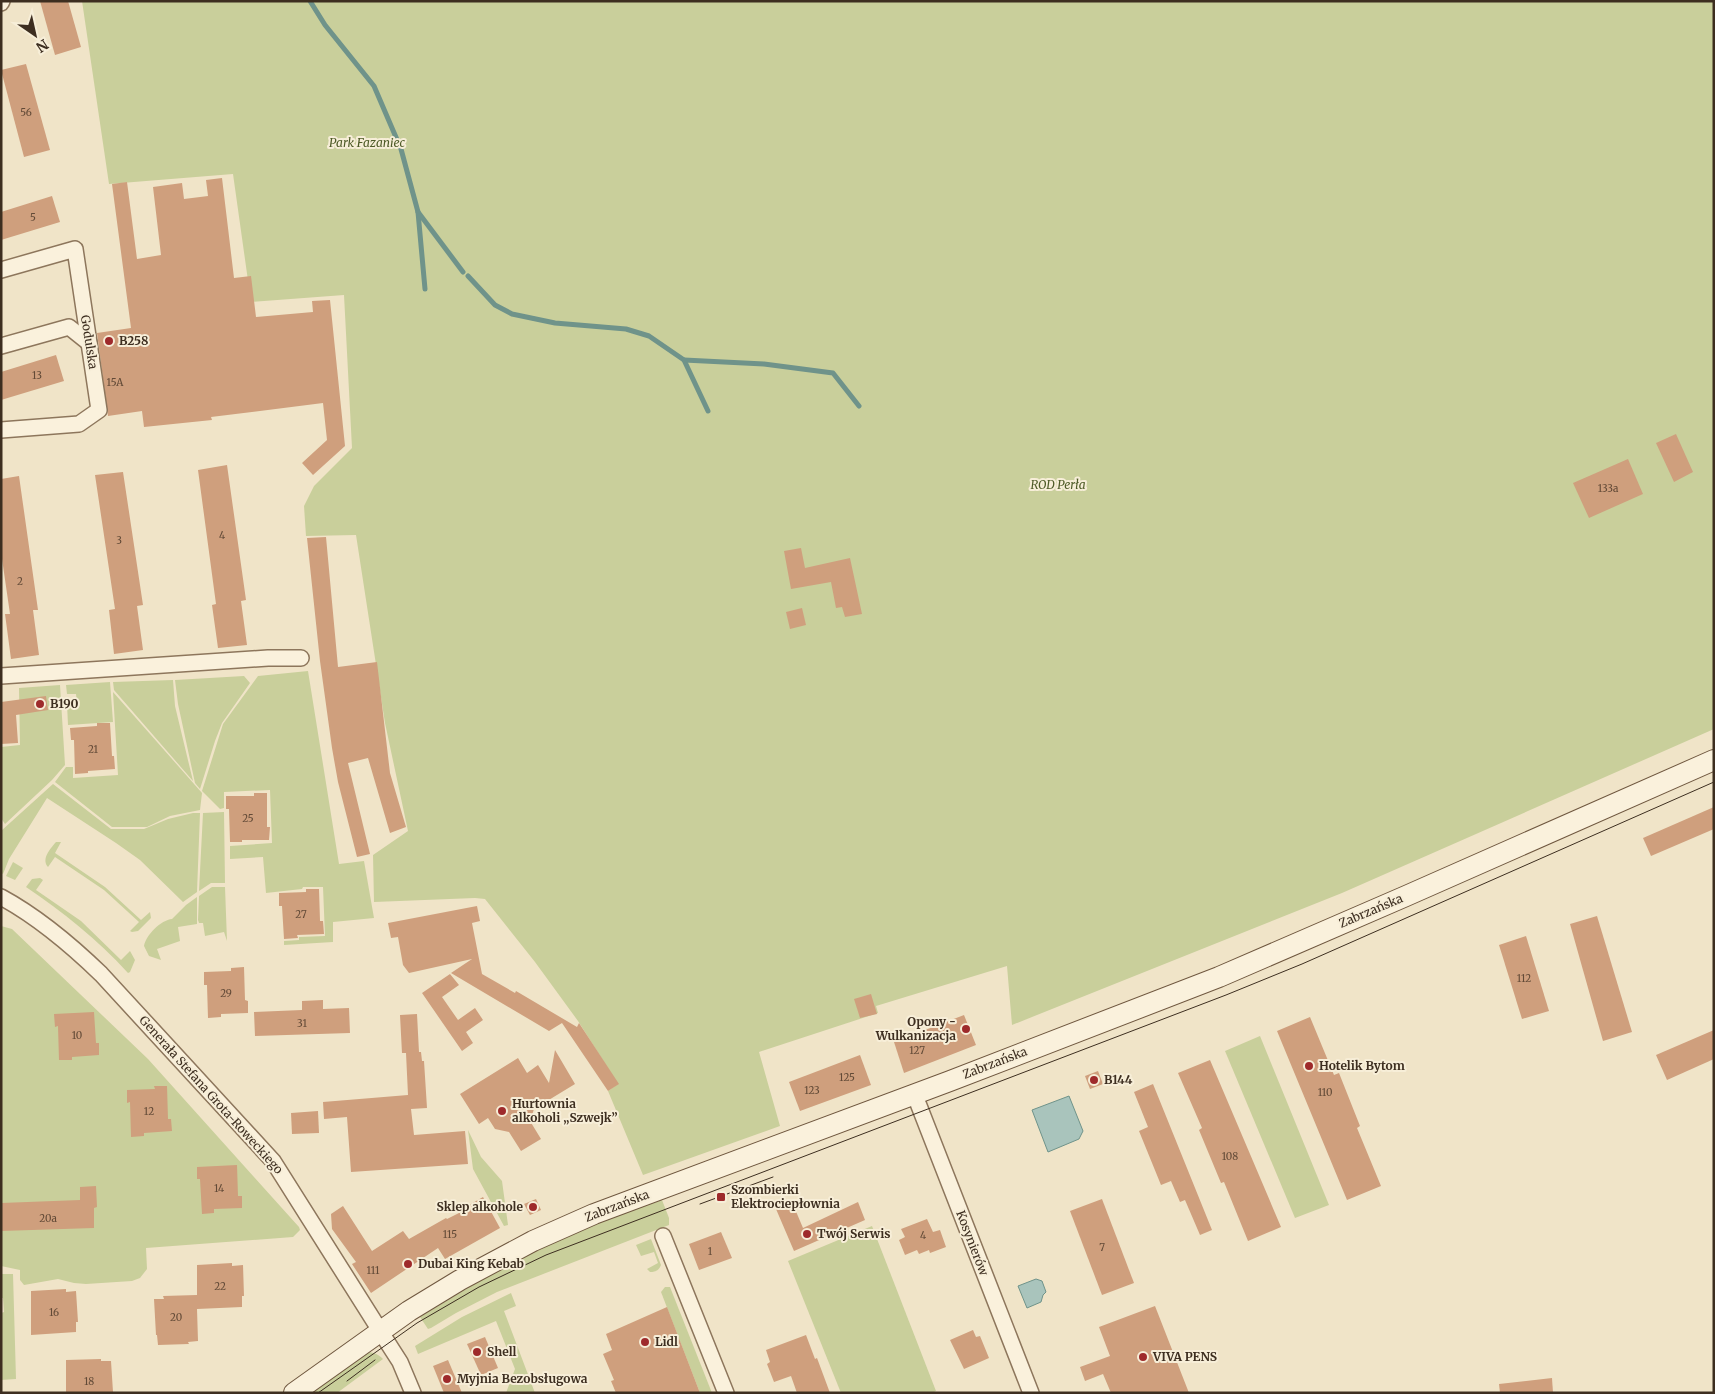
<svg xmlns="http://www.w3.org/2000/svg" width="1715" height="1394" viewBox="0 0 1715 1394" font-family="Merriweather,serif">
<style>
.green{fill:#c9cf9b}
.water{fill:#a9c4bc;stroke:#6f938a}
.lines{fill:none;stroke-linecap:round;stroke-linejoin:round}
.stream{stroke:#6f938a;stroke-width:5}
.building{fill:#cf9f7d}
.street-casing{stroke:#8d765c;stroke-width:18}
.secondary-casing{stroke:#6f573f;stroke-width:22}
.street{stroke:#faf1dc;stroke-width:15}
.secondary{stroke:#faf1dc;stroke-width:20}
.tram{stroke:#3d2e20;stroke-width:1}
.poi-dot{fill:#9e2a2b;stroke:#f7eed8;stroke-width:2}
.labels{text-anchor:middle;stroke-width:4;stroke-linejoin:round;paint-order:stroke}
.number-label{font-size:10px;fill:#624a37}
.park-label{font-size:12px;font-style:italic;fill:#4d5a26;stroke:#f7eed8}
.poi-label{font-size:12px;font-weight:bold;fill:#3d2e20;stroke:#f7eed8;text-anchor:start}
.street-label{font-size:12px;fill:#3d2e20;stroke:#f7eed8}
</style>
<rect width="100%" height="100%" fill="#f0e4c8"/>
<g class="green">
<path d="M 82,1 L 1714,1 L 1714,729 L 1342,893 L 1012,1025 L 1007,966 L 876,1006 L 878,1013 L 759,1052 L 780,1126 L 643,1175 L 608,1091 L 618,1084 L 578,1021 L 535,962 L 485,899 L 475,898 L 374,902 L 373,855 L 408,831 L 385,723 L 356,535 L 306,536 L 304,506 L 314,486 L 352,448 L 344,295 L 251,302 L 233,174 L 109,184 Z"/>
<path d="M 308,671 L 339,864 L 364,861 L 374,918 L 333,922 L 333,942 L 284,945 L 284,941 L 299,940 L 299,937 L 325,936 L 323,887 L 303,887 L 302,889 L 266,893 L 263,857 L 230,859 L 230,846 L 272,843 L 270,790 L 224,792 L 224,808 L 220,809 L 202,791 L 223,724 L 258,676 Z"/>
<path d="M 244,676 L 250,683 L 222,723 L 215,741 L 200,789 L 195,783 L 178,704 L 175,680 Z"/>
<path d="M 173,680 L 175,706 L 193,781 L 114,690 L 113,682 Z"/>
<path d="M 110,682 L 113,722 L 68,725 L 67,704 L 77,703 L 76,694 L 67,694 L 66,685 Z"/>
<path d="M 60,685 L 65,765 L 52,780 L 5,824 L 1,818 L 1,747 L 20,745 L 19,688 Z"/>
<path d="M 113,692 L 202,793 L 200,810 L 170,816 L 147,827 L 112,827 L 55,782 L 66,767 L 73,767 L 73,778 L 118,775 Z"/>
<path d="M 53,784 L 111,829 L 144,829 L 168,819 L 193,813 L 200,813 L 197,892 L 183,902 L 140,860 L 116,843 L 47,798 L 9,859 L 3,874 L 1,873 L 1,831 Z"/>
<path d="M 224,812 L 225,883 L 211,883 L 199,891 L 203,813 Z"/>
<path d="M 56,842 L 61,842 L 55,853 L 105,887 L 141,920 L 150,912 L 151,918 L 138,931 L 132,932 L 130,931 L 139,922 L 104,890 L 55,857 L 48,867 C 41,859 50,849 56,842 Z"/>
<path d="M 13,862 L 23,868 L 15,880 L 6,876 Z"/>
<path d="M 40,878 L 43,880 L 36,890 L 81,921 L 121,960 L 130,951 L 135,960 L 130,972 L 128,973 C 97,939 63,912 26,887 L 32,879 Z"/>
<path d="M 212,887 L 225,887 L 227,941 L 224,932 L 205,936 L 203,923 L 199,923 L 198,920 L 199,896 Z"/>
<path d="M 197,897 L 197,924 L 178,927 L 180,941 L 157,949 L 161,960 L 149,956 L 144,946 C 146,935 161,920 172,919 L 186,905 Z"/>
<path d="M 1,926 L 12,929 L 148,1059 L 299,1227 L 300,1230 L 293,1237 L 146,1248 L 147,1269 L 140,1278 L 132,1281 L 86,1284 L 74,1283 L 58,1279 L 24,1285 L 20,1280 L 20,1270 L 1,1266 Z"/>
<path d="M 1260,1036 L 1329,1205 L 1295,1218 L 1225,1051 Z"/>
<path d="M 468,1130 L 481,1157 L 502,1181 L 508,1225 L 504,1226 L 473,1169 Z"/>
<path d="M 662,1200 L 669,1218 L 669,1225 L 497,1292 L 456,1313 L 431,1328 L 428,1329 L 420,1317 C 463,1291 507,1263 554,1241 C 589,1225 626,1213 662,1200 Z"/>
<path d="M 872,1226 L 936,1391 L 932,1393 L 841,1393 L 788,1261 Z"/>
<path d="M 651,1239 L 661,1265 C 659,1270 656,1272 650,1272 L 647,1269 L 658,1263 L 654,1252 L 641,1256 L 636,1245 Z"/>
<path d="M 1,1274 L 13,1274 L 16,1379 L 1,1380 L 1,1313 L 4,1312 L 3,1298 L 1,1298 Z"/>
<path d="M 665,1287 L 670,1287 L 712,1393 L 700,1393 L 661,1292 Z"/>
<path d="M 511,1293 L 516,1306 L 504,1311 L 535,1393 L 506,1393 L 515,1369 L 496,1321 L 418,1354 L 415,1346 L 462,1317 Z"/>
<path d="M 364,1352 C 373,1352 377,1353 383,1359 L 337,1393 L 308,1393 Z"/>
</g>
<g class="water">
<path d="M 1069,1096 L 1083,1131 L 1079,1139 L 1048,1152 L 1032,1110 Z"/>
<path d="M 1036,1279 L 1042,1281 L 1046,1292 L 1043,1295 L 1041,1302 L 1027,1308 L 1018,1286 Z"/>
</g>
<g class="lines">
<g class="stream">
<path d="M 310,1 L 325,25 L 374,86 L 401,149 L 418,212 L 425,289"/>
<path d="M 418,212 L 463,272"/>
<path d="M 468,276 L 495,305 L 512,314 L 555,323 L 626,329 L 649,336 L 684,360 L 708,411"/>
<path d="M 684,360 L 764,364 L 833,373 L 859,406"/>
</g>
</g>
<g class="building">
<path d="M 40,1 L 68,1 L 81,47 L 55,55 Z"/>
<path d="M 26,64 L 50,150 L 24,157 L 1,70 Z"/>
<path d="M 222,178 L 234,278 L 251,276 L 256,317 L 313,312 L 312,301 L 330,300 L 345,446 L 313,475 L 302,463 L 327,440 L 323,403 L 211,417 L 212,420 L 144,427 L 142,411 L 108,416 L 97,333 L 131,328 L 112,184 L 127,182 L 137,259 L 161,255 L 153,187 L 182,183 L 184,199 L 208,196 L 206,180 Z"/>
<path d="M 52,196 L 60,222 L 1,240 L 1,212 Z"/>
<path d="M 56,355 L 64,381 L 1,400 L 1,372 Z"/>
<path d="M 1676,434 L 1693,472 L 1674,482 L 1656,443 Z"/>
<path d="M 1628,459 L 1643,494 L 1589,518 L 1573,483 Z"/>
<path d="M 227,465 L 246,600 L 241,601 L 247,645 L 218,648 L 212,605 L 216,604 L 198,470 Z"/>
<path d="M 123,472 L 143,605 L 137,606 L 143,650 L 114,654 L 109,610 L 115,609 L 95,475 Z"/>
<path d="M 19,476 L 38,610 L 33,610 L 39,655 L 11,659 L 5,614 L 10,614 L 1,552 L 1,479 Z"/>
<path d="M 326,537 L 338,667 L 377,662 L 390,773 L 406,827 L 390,833 L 368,758 L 348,763 L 370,854 L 357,857 L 338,782 L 332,748 L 320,661 L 307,538 Z"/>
<path d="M 801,548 L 805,568 L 850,558 L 862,614 L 845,617 L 842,607 L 836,608 L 831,582 L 791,589 L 784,551 Z"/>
<path d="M 802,608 L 806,625 L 790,629 L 786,612 Z"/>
<path d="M 46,696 L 48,710 L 16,715 L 18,743 L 1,744 L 1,702 Z"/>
<path d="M 97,723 L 110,723 L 112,756 L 114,756 L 115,769 L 88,771 L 88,773 L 75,774 L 74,740 L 71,740 L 70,728 L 97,726 Z"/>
<path d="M 254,793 L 267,793 L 267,827 L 270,827 L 269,840 L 242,840 L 242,842 L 230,842 L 229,809 L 226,809 L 226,796 L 254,796 Z"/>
<path d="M 1714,807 L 1714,829 L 1651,856 L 1643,838 Z"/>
<path d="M 306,889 L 319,889 L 320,921 L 323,921 L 324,934 L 297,935 L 298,938 L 284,939 L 282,906 L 279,906 L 279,893 L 306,892 Z"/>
<path d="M 477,906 L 480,921 L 472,923 L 482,974 L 515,993 L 516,991 L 577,1027 L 579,1023 L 619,1084 L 608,1091 L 562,1023 L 549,1031 L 451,973 L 472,959 L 409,973 L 403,965 L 398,937 L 391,938 L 388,923 Z"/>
<path d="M 1597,916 L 1632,1032 L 1603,1041 L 1570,924 Z"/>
<path d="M 1526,936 L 1549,1011 L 1522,1019 L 1499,945 Z"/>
<path d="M 244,967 L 245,1000 L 248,1001 L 248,1013 L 221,1014 L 221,1017 L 208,1018 L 207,985 L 204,985 L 204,972 L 231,971 L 231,968 Z"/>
<path d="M 450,974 L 459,985 L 442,997 L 458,1020 L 475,1008 L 483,1020 L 466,1032 L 473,1043 L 462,1051 L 422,993 Z"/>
<path d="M 871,994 L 877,1014 L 860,1018 L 854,999 Z"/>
<path d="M 323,1000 L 323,1009 L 349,1008 L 350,1033 L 255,1036 L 254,1012 L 302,1010 L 302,1001 Z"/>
<path d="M 94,1012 L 96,1043 L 99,1043 L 99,1055 L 72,1057 L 72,1060 L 59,1060 L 58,1026 L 55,1027 L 54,1014 Z"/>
<path d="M 417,1014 L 419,1052 L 421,1052 L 422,1061 L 424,1061 L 427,1108 L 411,1109 L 414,1135 L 465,1131 L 468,1164 L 351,1172 L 347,1117 L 324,1119 L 323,1102 L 408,1095 L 406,1053 L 402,1053 L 400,1015 Z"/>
<path d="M 964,1015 L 976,1045 L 904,1073 L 894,1042 Z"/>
<path d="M 1310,1017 L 1334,1075 L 1339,1073 L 1360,1126 L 1357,1128 L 1381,1186 L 1347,1200 L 1277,1031 Z"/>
<path d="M 1714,1030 L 1714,1059 L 1667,1080 L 1656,1055 Z"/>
<path d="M 555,1050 L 575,1084 L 534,1109 L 530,1121 L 541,1139 L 521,1151 L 509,1132 L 495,1129 L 488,1118 L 479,1124 L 460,1094 L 518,1058 L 527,1073 L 538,1065 L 549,1083 Z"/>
<path d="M 860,1055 L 871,1085 L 800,1111 L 789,1082 Z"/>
<path d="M 1210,1060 L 1281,1227 L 1248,1241 L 1224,1182 L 1221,1183 L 1199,1130 L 1202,1128 L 1178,1073 Z"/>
<path d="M 1098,1071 L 1103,1084 L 1090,1089 L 1085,1076 Z"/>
<path d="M 1153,1084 L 1212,1230 L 1200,1235 L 1185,1200 L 1180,1202 L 1171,1181 L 1161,1185 L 1139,1131 L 1148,1127 L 1134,1092 Z"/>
<path d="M 154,1086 L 167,1086 L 168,1119 L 171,1119 L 172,1131 L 144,1133 L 144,1136 L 131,1137 L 130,1102 L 127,1103 L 127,1090 L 155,1089 Z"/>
<path d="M 318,1111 L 319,1133 L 292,1134 L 291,1113 Z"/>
<path d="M 237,1165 L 238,1196 L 242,1196 L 242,1208 L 214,1209 L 214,1213 L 202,1214 L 200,1179 L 197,1179 L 197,1167 Z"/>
<path d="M 96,1186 L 97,1207 L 94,1208 L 94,1228 L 1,1231 L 1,1203 L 80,1200 L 80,1187 Z"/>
<path d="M 483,1197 L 500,1228 L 445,1259 L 438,1248 L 371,1293 L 352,1264 L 356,1262 L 332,1229 L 331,1214 L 343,1206 L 372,1251 L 403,1231 L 409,1239 L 446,1218 L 447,1219 L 465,1210 L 464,1208 Z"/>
<path d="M 536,1199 L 541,1210 L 530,1215 L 524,1204 Z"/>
<path d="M 1102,1199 L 1134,1283 L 1102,1295 L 1070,1211 Z"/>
<path d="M 792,1202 L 803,1228 L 858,1202 L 865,1220 L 794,1251 L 776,1209 Z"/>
<path d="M 927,1219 L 933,1232 L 940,1230 L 946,1247 L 930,1253 L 929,1250 L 919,1254 L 917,1250 L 905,1255 L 899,1240 L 905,1237 L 901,1229 Z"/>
<path d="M 721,1232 L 732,1258 L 699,1270 L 689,1244 Z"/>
<path d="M 232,1263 L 232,1266 L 243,1265 L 244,1296 L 242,1296 L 242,1307 L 197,1309 L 198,1341 L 188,1342 L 189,1344 L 158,1345 L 157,1335 L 156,1335 L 154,1299 L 164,1299 L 163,1296 L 197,1295 L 197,1265 Z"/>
<path d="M 66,1289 L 66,1292 L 76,1291 L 78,1322 L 76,1322 L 76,1332 L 31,1335 L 31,1291 Z"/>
<path d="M 1155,1306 L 1189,1393 L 1111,1393 L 1103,1374 L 1085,1381 L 1080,1367 L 1110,1356 L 1099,1327 Z"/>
<path d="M 667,1307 L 700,1393 L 616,1393 L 611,1381 L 614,1380 L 603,1354 L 612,1350 L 606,1334 Z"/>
<path d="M 973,1330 L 976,1337 L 980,1336 L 989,1358 L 964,1369 L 950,1340 Z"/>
<path d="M 806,1335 L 815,1359 L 817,1358 L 830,1393 L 797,1393 L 791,1376 L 774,1382 L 767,1364 L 770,1362 L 766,1350 Z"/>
<path d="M 485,1337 L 498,1368 L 481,1375 L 467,1344 Z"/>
<path d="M 101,1359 L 101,1361 L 111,1361 L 113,1392 L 66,1393 L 66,1360 Z"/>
<path d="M 448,1360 L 462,1393 L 444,1393 L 433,1366 Z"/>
<path d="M 1552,1378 L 1553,1393 L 1500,1393 L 1499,1384 Z"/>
</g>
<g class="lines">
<g class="street-casing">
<g id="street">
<path d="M 1,3 L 2,1"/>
<path d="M 1,270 L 75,249 L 99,410 L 79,424 L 1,430"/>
<path d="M 1,346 L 69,327 L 89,343"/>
<path d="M 1,676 L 268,658 L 301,658"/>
<path d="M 1,897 C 38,917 71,945 101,974 L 273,1161 L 391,1348 L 400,1362 L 413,1393"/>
<path d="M 914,1093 L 1031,1393"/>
<path d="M 663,1236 L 726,1393"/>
</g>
</g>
<g class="secondary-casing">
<path id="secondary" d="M 294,1393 L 409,1311 L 460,1280 L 533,1241 L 594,1214 L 950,1081 L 1219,977 L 1406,896 L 1714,760"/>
</g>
<use href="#street" class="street"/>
<use href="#secondary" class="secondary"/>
<g class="tram">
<path d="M 700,1204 L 773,1177"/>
<path d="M 347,1381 L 375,1360"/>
<path d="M 318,1393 L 417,1323 L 479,1287 L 546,1255 L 1226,995 L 1302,964 L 1714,782"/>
</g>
</g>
<g class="poi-dot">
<circle cx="109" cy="341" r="5"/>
<circle cx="40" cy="704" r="5"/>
<circle cx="966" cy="1029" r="5"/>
<circle cx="1309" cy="1066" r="5"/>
<circle cx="1094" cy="1080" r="5"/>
<circle cx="502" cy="1111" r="5"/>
<rect x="716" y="1192" width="10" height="10" rx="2.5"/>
<circle cx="533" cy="1207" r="5"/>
<circle cx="807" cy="1234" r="5"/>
<circle cx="408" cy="1264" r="5"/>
<circle cx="645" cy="1342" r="5"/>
<circle cx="477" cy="1352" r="5"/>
<circle cx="1143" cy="1357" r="5"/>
<circle cx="447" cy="1379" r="5"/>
</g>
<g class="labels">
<g class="number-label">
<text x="26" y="116">56</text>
<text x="33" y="221">5</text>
<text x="37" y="379">13</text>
<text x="115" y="386">15A</text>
<text x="1608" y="492">133a</text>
<text x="222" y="539">4</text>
<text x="119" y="544">3</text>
<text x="20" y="585">2</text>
<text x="93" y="753">21</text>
<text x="248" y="822">25</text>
<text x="301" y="918">27</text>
<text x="1524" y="982">112</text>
<text x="226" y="997">29</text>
<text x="302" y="1027">31</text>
<text x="77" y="1039">10</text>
<text x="917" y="1054">127</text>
<text x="847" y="1081">125</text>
<text x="812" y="1094">123</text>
<text x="1325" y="1096">110</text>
<text x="149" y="1115">12</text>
<text x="1230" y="1160">108</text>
<text x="219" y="1192">14</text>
<text x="48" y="1222">20a</text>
<text x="450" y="1238">115</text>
<text x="923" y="1239">4</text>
<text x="1102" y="1251">7</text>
<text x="710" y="1255">1</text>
<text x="373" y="1274">111</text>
<text x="220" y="1290">22</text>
<text x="54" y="1316">16</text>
<text x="176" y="1321">20</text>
<text x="89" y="1385">18</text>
</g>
<g class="park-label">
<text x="367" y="147">Park Fazaniec</text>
<text x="1058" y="489">ROD Perła</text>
</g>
<g class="poi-label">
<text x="119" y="345">B258</text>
<text x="50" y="708">B190</text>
<text x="956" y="1026" text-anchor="end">Opony -<tspan x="956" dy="14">Wulkanizacja</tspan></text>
<text x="1319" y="1070">Hotelik Bytom</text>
<text x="1104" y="1084">B144</text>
<text x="512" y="1108">Hurtownia<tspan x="512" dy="14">alkoholi „Szwejk”</tspan></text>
<text x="731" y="1194">Szombierki<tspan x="731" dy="14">Elektrociepłownia</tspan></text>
<text x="523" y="1211" text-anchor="end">Sklep alkohole</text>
<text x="817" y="1238">Twój Serwis</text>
<text x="418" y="1268">Dubai King Kebab</text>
<text x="655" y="1346">Lidl</text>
<text x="487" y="1356">Shell</text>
<text x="1153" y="1361">VIVA PENS</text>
<text x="457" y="1383">Myjnia Bezobsługowa</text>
</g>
<g class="street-label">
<text transform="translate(89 342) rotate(81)" y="4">Godulska</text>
<text transform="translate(1371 911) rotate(-23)" y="4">Zabrzańska</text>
<text transform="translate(995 1063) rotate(-21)" y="4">Zabrzańska</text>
<text transform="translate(211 1095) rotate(48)" y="4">Generała Stefana Grota-Roweckiego</text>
<text transform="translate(617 1206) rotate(-21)" y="4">Zabrzańska</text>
<text transform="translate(972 1243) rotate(69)" y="4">Kosynierów</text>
</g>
</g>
<rect width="1715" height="1394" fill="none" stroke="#3d2e20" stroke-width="5"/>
<g transform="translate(35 35) rotate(146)" stroke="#f7eed8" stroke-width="4" paint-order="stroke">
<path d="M0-4L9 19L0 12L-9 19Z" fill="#3d2e20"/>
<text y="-8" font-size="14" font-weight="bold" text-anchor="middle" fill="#3d2e20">N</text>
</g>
</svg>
